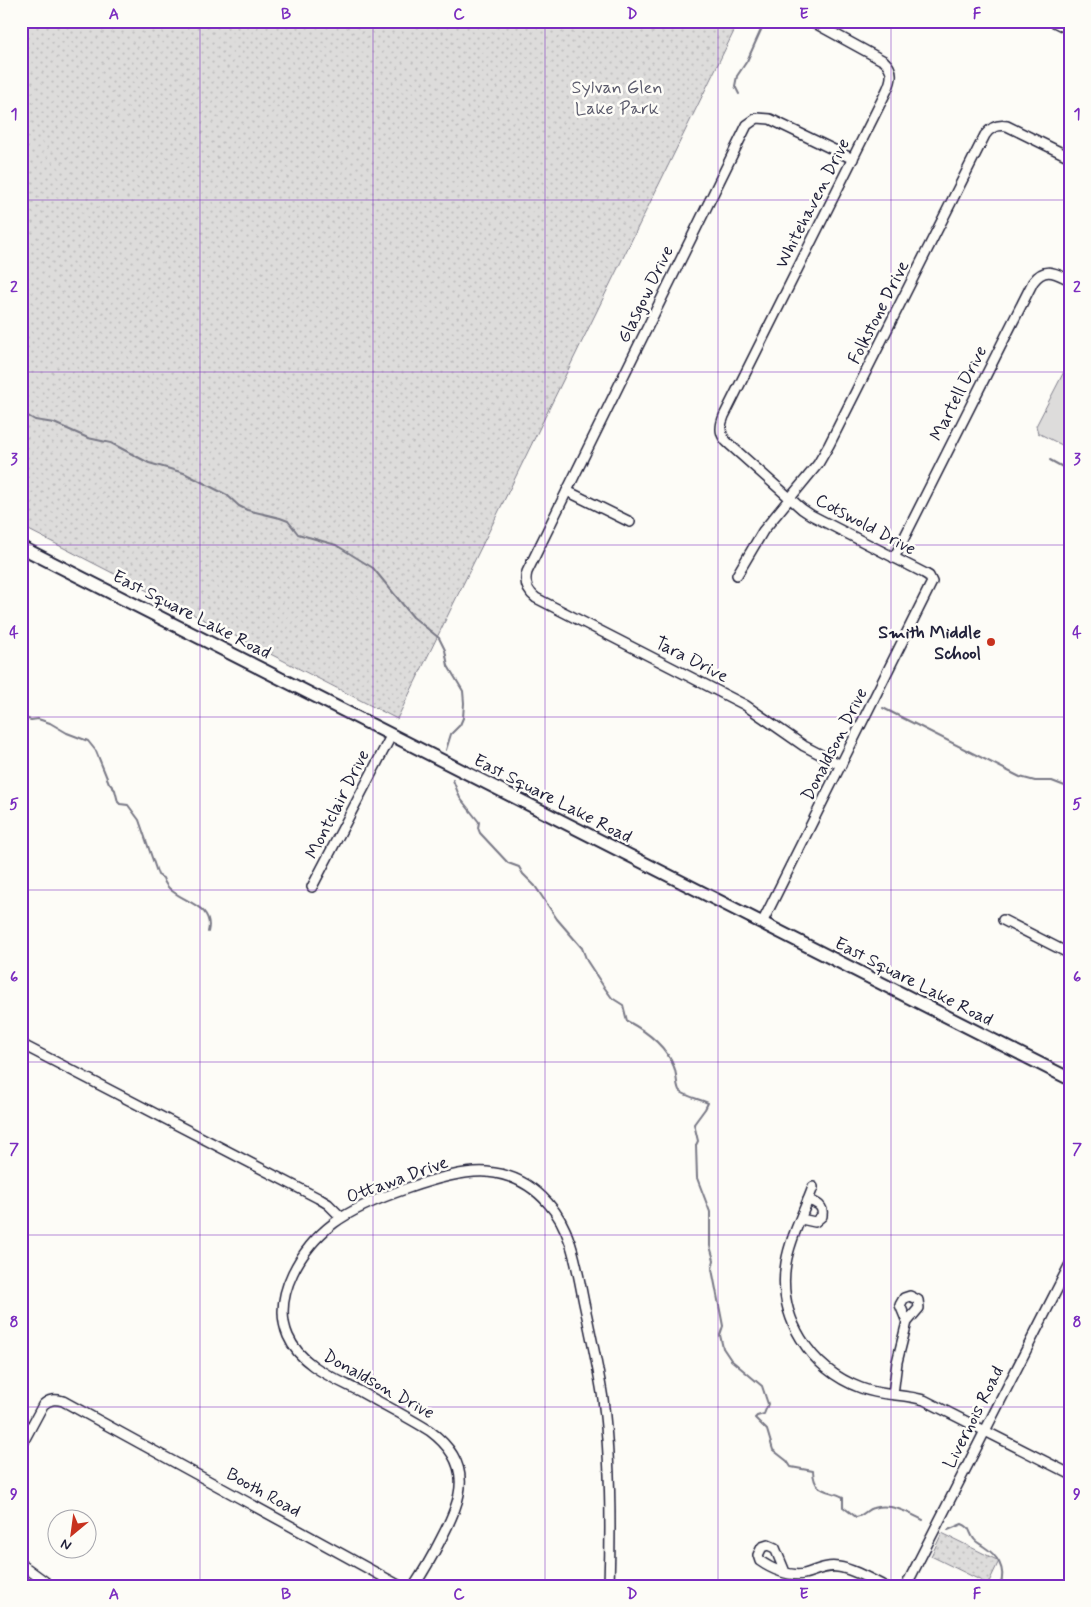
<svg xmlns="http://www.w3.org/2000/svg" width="1091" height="1607" viewBox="0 0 1091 1607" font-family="Mynerve,sans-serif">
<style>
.green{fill:url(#green-dots);stroke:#807f8b}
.pitch{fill:#dddcdb;stroke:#807f8b}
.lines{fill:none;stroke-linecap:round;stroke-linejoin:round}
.stream{stroke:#787885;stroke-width:2}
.minor-casing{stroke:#22223b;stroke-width:12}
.major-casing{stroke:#22223b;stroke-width:15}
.minor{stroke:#fdfcf7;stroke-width:9}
.major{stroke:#fdfcf7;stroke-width:11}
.grid{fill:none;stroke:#7b2cbf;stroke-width:1;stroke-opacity:0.55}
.poi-dot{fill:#c8321e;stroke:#fdfcf7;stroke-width:2}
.labels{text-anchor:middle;stroke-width:5;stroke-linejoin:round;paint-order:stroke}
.park-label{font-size:18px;fill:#5a5a6b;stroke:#fdfcf7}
.street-label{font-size:18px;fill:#22223b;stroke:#fdfcf7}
.poi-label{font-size:18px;font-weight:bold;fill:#22223b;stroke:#fdfcf7;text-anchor:end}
.neatline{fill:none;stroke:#7b2cbf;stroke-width:2}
.grid-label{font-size:16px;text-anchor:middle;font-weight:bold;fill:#7b2cbf}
</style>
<defs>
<pattern id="green-dots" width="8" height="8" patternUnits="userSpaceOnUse" patternTransform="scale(1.25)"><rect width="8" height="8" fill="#dddcdb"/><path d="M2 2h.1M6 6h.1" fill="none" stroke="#bdbcbd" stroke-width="1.8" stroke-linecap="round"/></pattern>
</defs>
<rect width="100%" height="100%" fill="#fdfcf7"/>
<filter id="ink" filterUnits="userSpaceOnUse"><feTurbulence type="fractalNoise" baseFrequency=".02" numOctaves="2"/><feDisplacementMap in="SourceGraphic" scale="10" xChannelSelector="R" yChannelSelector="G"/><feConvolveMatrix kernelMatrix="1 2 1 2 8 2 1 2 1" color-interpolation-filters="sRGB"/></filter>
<g filter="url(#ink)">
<g class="green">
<path d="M 21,21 L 739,21 L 397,719 L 21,526 Z"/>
<path d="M 942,1533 L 999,1561 L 988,1584 L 931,1556 Z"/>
</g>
<path class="pitch" d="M 1070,360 L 1070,449 L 1038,433 L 1036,426 Z"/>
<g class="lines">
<g class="stream">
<path d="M 739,94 L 735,86 L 737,76 L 747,61 L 765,21"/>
<path d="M 21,412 L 35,420 L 54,423 L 88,438 L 111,443 L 149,463 L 184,473 L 227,495 L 239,506 L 247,510 L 280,518 L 288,521 L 298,534 L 336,545 L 373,568 L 413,617 L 439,638 L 445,650 L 448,666 L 463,691 L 464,703 L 463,718 L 460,725 L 451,734 L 446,750"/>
<path d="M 1050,460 L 1070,471"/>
<path d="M 883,708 L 1020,777 L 1035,781 L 1052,781 L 1070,788"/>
<path d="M 21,717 L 31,720 L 38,719 L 50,723 L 67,733 L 88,741 L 96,751 L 109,783 L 115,790 L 118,802 L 120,804 L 128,805 L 139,820 L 158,875 L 163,878 C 170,903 216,900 208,932"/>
<path d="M 453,780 L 460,798 L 479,822 L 478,828 L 480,833 L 508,863 L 519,867 L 523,874 L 535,886 L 557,919 L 582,948 L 587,961 L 604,987 L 612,998 L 623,1005 L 627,1021 C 646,1031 666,1046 674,1067 C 677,1074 676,1084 679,1090 C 683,1096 700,1099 708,1103 L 705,1109 L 694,1124 L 698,1141 L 696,1145 L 697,1178 L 710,1212 L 710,1246 L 714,1260 L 712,1269 L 723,1326 L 720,1335 L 723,1348 L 731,1360 L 762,1386 L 768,1404 L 764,1414 L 757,1416 L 755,1418 L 767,1430 L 773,1450 L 787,1461 L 791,1467 L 813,1471 C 814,1494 828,1489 843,1497 L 843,1507 L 856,1517 C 863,1516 867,1509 873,1508 C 892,1503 907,1512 923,1520"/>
<path d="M 21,1383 L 26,1385"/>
<path d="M 948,1530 L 962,1524 C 971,1527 969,1533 974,1539 C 976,1542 980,1544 983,1546 C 997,1555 1007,1569 1000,1586"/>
</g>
<g class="minor-casing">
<g id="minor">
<path d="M 1052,21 L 1070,30"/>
<path d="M 567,491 L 630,522"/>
<path d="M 894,558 L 1033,282 C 1045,266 1055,273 1070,280"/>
<path d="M 737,575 L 763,531 L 818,464 L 829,445 L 985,135 C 991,127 997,124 1007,126 L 1070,157"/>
<path d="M 841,765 L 804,746 L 745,705 L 536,598 C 527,591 524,583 527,572 L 747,125 L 757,118 L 770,119 L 853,159"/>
<path d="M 312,887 L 391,736"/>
<path d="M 1003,920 L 1070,954"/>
<path d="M 762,923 L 932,582 L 929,576 L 924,573 L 811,515 L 802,509 L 729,444 C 720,436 719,428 724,416 L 887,90 C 892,79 894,70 884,61 L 811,21"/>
<path d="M 21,1044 L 318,1198 L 328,1204 L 341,1217"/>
<path d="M 813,1187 C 804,1212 790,1238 786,1263 C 777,1317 810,1369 861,1388 C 881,1396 904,1394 924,1400 L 1070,1474"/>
<path d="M 801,1219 L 815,1222 L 822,1216 C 824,1206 817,1203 808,1200"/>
<path d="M 893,1394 L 897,1362 L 907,1322 L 919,1308 L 918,1300 L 910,1296 L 904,1298 L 900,1305 L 907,1322"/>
<path d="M 21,1446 L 43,1405 C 49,1399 55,1399 63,1401 L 400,1586"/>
<path d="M 21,1564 L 51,1586"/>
<path d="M 785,1572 L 775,1548 L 768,1545 L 762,1547 L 758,1555 L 760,1561 C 771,1569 790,1577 804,1574 C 816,1571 825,1565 838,1567 C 853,1569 870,1579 884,1586"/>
<path d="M 414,1586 C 424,1571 433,1555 441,1539 C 463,1497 474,1464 430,1431 C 408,1417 384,1405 361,1392 C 334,1378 301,1366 288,1336 C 271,1296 302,1247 334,1223 C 363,1201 451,1169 487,1172 C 511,1174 532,1185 548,1203 C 572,1229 577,1269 584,1303 C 591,1335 598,1367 603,1399 C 611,1461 611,1523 609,1586"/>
<path d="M 906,1586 L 1070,1264"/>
</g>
</g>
<g class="major-casing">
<path id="major" d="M 21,547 L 1070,1079"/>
</g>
<use href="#minor" class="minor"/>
<use href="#major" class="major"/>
</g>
</g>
<path class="grid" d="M 200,21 L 200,1586M 373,21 L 373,1586M 545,21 L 545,1586M 718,21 L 718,1586M 891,21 L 891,1586M 21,200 L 1070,200M 21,372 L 1070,372M 21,545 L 1070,545M 21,717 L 1070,717M 21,890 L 1070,890M 21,1062 L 1070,1062M 21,1235 L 1070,1235M 21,1407 L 1070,1407"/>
<circle class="poi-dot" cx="991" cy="642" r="5"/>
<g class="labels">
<g class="park-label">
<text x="617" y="93">Sylvan Glen<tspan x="617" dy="21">Lake Park</tspan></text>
</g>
<g class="street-label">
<text transform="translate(812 203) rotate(-63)" y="6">Whitehaven Drive</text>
<text transform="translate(645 294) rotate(-64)" y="6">Glasgow Drive</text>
<text transform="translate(878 312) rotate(-63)" y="6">Folkstone Drive</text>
<text transform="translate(958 393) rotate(-63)" y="6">Martell Drive</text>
<text transform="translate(866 524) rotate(28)" y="6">Cotswold Drive</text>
<text transform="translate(192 614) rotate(27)" y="6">East Square Lake Road</text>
<text transform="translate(692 659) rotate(27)" y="6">Tara Drive</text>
<text transform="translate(834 744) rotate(-63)" y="6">Donaldson Drive</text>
<text transform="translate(553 798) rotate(27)" y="6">East Square Lake Road</text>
<text transform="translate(337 804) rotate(-63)" y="6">Montclair Drive</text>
<text transform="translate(914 981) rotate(27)" y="6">East Square Lake Road</text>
<text transform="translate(397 1179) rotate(-20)" y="6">Ottawa Drive</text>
<text transform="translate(379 1384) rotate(29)" y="6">Donaldson Drive</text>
<text transform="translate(973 1417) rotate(-63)" y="6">Livernois Road</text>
<text transform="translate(264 1492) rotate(29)" y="6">Booth Road</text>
</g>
<g class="poi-label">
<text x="981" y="638">Smith Middle<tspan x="981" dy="21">School</tspan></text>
</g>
</g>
<rect width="1091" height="1607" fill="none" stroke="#fdfcf7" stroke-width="55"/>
<g transform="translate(72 1534) rotate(209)"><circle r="24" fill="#fdfcf7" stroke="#a5a5ac"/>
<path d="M0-4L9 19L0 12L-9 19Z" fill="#c8321e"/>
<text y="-8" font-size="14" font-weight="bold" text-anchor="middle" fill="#22223b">N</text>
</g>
<rect x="28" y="28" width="1036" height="1552" class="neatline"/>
<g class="grid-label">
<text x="114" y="19">A</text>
<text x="286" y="19">B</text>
<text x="459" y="19">C</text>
<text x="632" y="19">D</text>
<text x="804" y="19">E</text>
<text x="977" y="19">F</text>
<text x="14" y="119">1</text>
<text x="1077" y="119">1</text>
<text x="14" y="292">2</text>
<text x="1077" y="292">2</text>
<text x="14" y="464">3</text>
<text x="1077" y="464">3</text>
<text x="14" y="637">4</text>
<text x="1077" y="637">4</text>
<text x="14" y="809">5</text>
<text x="1077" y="809">5</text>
<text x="14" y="982">6</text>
<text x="1077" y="982">6</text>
<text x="14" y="1154">7</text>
<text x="1077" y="1154">7</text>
<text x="14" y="1327">8</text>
<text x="1077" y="1327">8</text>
<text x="14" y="1499">9</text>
<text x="1077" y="1499">9</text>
<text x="114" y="1599">A</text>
<text x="286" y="1599">B</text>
<text x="459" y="1599">C</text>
<text x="632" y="1599">D</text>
<text x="804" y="1599">E</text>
<text x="977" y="1599">F</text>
</g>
</svg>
